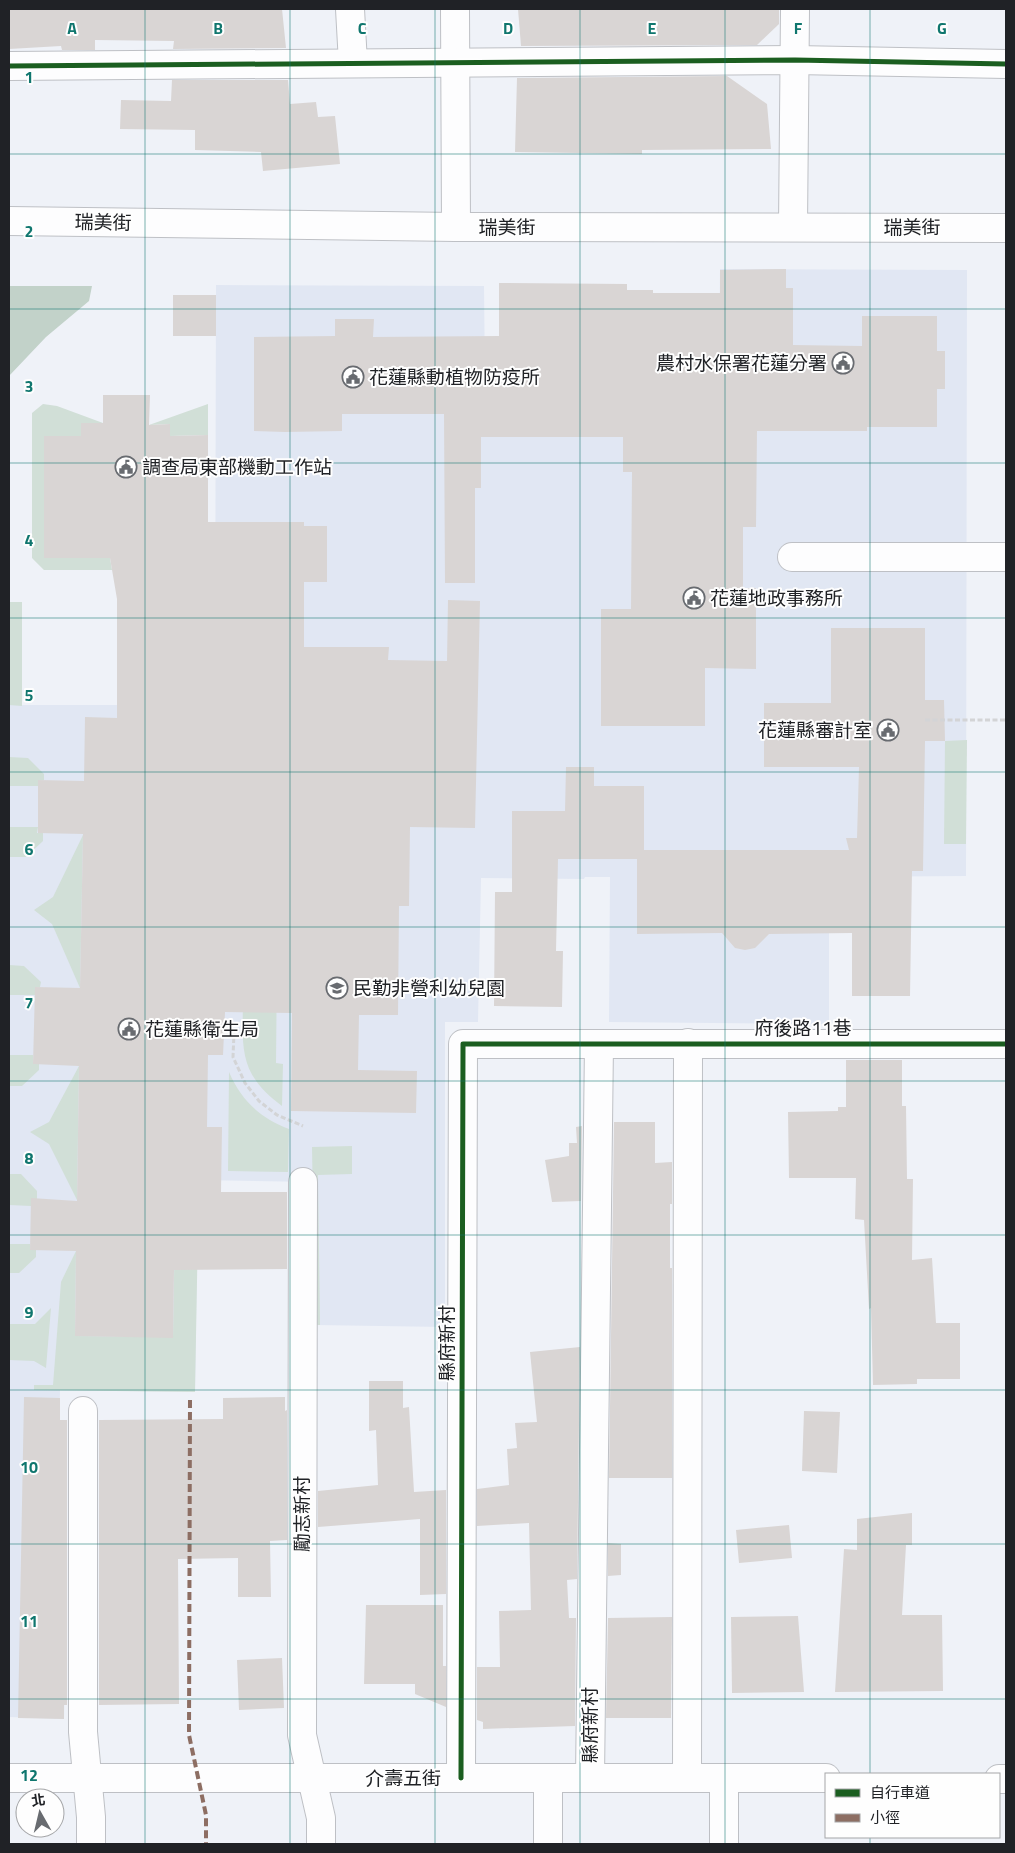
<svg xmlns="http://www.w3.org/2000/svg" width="1015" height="1853" viewBox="0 0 1015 1853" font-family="'Titillium Web','Noto Sans TC',sans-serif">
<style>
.built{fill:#e1e7f3}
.green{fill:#d1dfd7}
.forest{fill:#c2d2c9}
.building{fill:#d9d5d4}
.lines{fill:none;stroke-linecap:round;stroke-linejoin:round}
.minor-casing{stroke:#bec0c5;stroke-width:30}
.path{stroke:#d3d4d6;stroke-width:3;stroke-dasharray:5 2.5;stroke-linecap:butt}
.minor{stroke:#fdfdfe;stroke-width:28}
.quiet{stroke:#8d6e63;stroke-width:4;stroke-dasharray:8 4;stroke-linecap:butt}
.cycleway-casing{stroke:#fefefe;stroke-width:8}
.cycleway{stroke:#1b5e20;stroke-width:5}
.grid{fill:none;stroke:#0f766e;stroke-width:1;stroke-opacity:0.55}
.labels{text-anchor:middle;stroke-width:4;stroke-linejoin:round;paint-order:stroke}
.street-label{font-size:19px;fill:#202226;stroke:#fefefe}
.poi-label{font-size:19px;fill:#202226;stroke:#fefefe;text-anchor:start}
.grid-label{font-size:16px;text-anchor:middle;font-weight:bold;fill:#0f766e;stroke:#fefefe;stroke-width:4;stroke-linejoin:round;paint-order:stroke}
</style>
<rect width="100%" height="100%" fill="#eff2f8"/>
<path class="built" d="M 720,269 L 967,270 L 966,876 L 829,877 L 829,1024 L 609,1022 L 610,877 L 585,877 L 584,879 L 481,878 L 478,1022 L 445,1022 L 445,1327 L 315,1325 L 313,1182 L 198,1180 L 195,1392 L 60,1390 L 55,1671 L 65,1672 L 64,1719 L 9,1717 L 9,705 L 215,705 L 216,285 L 484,286 L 485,382 L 719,382 Z"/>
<g class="green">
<path d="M 43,404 L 57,406 L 103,423 L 81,436 L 44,436 L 44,558 L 110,558 L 112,570 L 44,570 L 32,558 L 32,413 Z"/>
<path d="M 208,404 L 208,435 L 170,436 L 170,424 L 149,425 Z"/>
<path d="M 9,602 L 22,602 L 22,706 L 9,705 Z"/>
<path d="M 967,740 L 966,844 L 944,844 L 945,741 Z"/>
<path d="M 9,757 L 28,758 L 44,774 L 44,780 L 38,780 L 38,786 L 9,786 Z"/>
<path d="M 9,827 L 38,827 L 37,833 L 43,833 L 43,841 L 26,857 L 9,857 Z"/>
<path d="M 83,835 L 80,988 L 52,924 L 34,910 L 53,897 Z"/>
<path d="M 277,963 L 276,1063 L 283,1064 L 282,1106 C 240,1075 242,1051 243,1003 Z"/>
<path d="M 9,965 L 24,966 L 41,982 L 40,987 L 35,987 L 35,995 L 9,995 Z"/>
<path d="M 9,1055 L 33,1055 L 33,1064 L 39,1064 L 39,1070 L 22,1086 L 9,1086 Z"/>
<path d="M 79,1066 L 77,1200 L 49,1144 L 30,1132 L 49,1122 Z"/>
<path d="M 229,1072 C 241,1100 260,1118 289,1129 L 288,1172 L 228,1171 Z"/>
<path d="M 352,1146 L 352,1174 L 318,1175 L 320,1325 L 315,1325 L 312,1147 Z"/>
<path d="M 176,1162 L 221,1163 L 221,1172 L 199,1171 L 195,1392 L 34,1390 L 34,1385 L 53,1385 L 61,1282 L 76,1251 L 75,1336 L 173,1337 Z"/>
<path d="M 9,1174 L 21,1174 L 37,1191 L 37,1199 L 31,1206 L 9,1205 Z"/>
<path d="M 9,1244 L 30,1244 L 30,1250 L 36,1250 L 36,1257 L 19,1273 L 9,1273 Z"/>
<path d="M 51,1308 L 46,1368 L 34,1361 L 9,1360 L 9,1324 L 35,1324 Z"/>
</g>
<path class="forest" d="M 9,286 L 92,286 L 89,301 L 46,337 L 9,376 Z"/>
<g class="building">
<path d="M 9,9 L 282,9 L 286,48 L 173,49 L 174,41 L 95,40 L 95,50 L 62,50 L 61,46 L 9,49 Z"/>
<path d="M 518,9 L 779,9 L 779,24 L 757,45 L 521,46 Z"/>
<path d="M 727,76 L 767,104 L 771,149 L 642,150 L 642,154 L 515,152 L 517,78 Z"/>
<path d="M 172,80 L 288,80 L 290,104 L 316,102 L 318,117 L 335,116 L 340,164 L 263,171 L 261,152 L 195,150 L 195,130 L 120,129 L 121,100 L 171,101 Z"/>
<path d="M 786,269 L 786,288 L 793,288 L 793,345 L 862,346 L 862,316 L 937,316 L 937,351 L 945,351 L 945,389 L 937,389 L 937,427 L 867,427 L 867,431 L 757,431 L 756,527 L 743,527 L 743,588 L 756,588 L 756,669 L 705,668 L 705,726 L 601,726 L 601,609 L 631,609 L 632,472 L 623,472 L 623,437 L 481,437 L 481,488 L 475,488 L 475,583 L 445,583 L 444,414 L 342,414 L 342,431 L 285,432 L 254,431 L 254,337 L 335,336 L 335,319 L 374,319 L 373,337 L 499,336 L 499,283 L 627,284 L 627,290 L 653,290 L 653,293 L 720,293 L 720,270 Z"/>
<rect x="173" y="295" width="43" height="41"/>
<path d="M 103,395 L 150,395 L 149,425 L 170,424 L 170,436 L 208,435 L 208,522 L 304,522 L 304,526 L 327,526 L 327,582 L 304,582 L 304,647 L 389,647 L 388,660 L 447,661 L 448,600 L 480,601 L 475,828 L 410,827 L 409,906 L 399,906 L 398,1015 L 359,1015 L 358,1070 L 417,1071 L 416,1113 L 291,1111 L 292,1013 L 225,1012 L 223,1055 L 208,1055 L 207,1127 L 222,1127 L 221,1192 L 287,1192 L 287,1269 L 174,1270 L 173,1338 L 75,1336 L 76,1251 L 30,1250 L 31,1198 L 77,1201 L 79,1066 L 33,1064 L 34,1026 L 35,987 L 80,988 L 83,834 L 38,833 L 38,780 L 84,781 L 85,717 L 117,718 L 117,599 L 110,558 L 44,558 L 44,436 L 81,436 L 81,423 L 103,423 Z"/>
<path d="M 831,628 L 925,628 L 925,700 L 944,700 L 945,741 L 925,741 L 923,871 L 912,871 L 910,996 L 852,996 L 852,933 L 769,934 L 755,948 L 745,950 L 735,948 L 722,933 L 637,934 L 637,859 L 558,859 L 556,951 L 563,951 L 562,1007 L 494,1006 L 495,892 L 512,892 L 512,811 L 565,811 L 566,767 L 594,767 L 594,786 L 644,786 L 644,850 L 849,850 L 846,838 L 857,838 L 859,767 L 764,767 L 764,703 L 831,703 Z"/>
<path d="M 846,1060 L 902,1060 L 902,1106 L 906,1106 L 907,1179 L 913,1179 L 912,1260 L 932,1258 L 936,1323 L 960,1323 L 960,1379 L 917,1379 L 917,1384 L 873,1385 L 871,1308 L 869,1309 L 864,1220 L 855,1219 L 856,1178 L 789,1178 L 788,1112 L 838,1111 L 838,1107 L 846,1107 Z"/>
<path d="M 614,1122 L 655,1122 L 655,1163 L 672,1162 L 672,1204 L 670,1204 L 670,1268 L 672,1268 L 672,1478 L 609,1478 Z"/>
<path d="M 582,1126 L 581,1201 L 552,1202 L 545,1160 L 569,1156 L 569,1143 L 577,1143 L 576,1127 Z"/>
<path d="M 580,1347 L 577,1579 L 567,1580 L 569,1618 L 576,1618 L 575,1726 L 483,1729 L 483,1722 L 477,1720 L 477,1667 L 500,1667 L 499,1611 L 531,1610 L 529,1523 L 477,1526 L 477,1489 L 509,1485 L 507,1449 L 517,1448 L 515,1423 L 537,1422 L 530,1352 Z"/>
<path d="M 369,1381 L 403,1381 L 403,1408 L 409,1407 L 414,1492 L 446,1490 L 446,1594 L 420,1595 L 420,1519 L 318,1527 L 318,1491 L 378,1485 L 376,1430 L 369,1431 Z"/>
<path d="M 24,1397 L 60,1398 L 60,1420 L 67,1420 L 67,1705 L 64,1705 L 64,1719 L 18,1718 Z"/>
<path d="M 285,1397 L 285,1411 L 287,1410 L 287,1540 L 270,1541 L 271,1597 L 238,1597 L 238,1558 L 178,1559 L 179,1704 L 99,1705 L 99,1420 L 223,1419 L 223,1398 Z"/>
<path d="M 804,1411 L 840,1412 L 837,1473 L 802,1471 Z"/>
<path d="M 912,1513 L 912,1545 L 906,1545 L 902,1615 L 942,1615 L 943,1691 L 835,1692 L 844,1549 L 857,1550 L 857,1519 Z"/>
<path d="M 789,1525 L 792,1558 L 739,1563 L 736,1530 Z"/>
<path d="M 608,1543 L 621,1544 L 621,1575 L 608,1576 Z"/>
<path d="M 366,1605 L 443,1605 L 443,1666 L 446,1666 L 446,1707 L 415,1694 L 415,1684 L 364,1684 Z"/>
<path d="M 798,1616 L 804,1692 L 732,1693 L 731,1617 Z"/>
<path d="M 672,1617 L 671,1718 L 606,1718 L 608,1618 Z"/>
<path d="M 282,1658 L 284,1708 L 239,1710 L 237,1660 Z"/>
</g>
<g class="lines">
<g class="minor-casing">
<g id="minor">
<path d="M 350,9 L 353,63"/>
<path d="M 455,9 L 456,227"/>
<path d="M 9,66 L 795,60 L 1006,64"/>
<path d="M 9,221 L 456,227 L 1006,228"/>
<path d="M 793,227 L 795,9"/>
<path d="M 792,557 L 1006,557"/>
<path d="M 303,1182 L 302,1735 L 321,1818 L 321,1844"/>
<path d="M 83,1411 L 83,1732 L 91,1817 L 91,1844"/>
<path d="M 9,1778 L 826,1778"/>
<path d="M 461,1778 L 463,1044 L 1006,1044"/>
<path d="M 590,1778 L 599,1044"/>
<path d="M 687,1778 L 688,1043"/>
<path d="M 999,1779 L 1006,1779"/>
<path d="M 548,1844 L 548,1778"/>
<path d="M 724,1844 L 724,1778"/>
</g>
</g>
<g class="path">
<path d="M 925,720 L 1006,720"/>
<path d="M 224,1032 L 234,1033 L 233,1057 L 245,1083 L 259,1101 L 277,1115 L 303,1126"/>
</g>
<use href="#minor" class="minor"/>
<path class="quiet" d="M 190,1400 L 189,1735 L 206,1815 L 206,1844"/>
<g class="cycleway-casing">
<g id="cycleway">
<path d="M 9,66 L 795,60 L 1006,64"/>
<path d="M 461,1778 L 463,1044 L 1006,1044"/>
</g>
</g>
<use href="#cycleway" class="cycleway"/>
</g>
<path class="grid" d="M 145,9 L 145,1844M 290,9 L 290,1844M 435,9 L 435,1844M 580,9 L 580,1844M 725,9 L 725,1844M 870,9 L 870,1774M 9,154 L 1006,154M 9,309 L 1006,309M 9,463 L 1006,463M 9,618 L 1006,618M 9,772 L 1006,772M 9,927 L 1006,927M 9,1081 L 1006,1081M 9,1235 L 1006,1235M 9,1390 L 1006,1390M 9,1544 L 1006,1544M 9,1699 L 1006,1699M 870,1837 L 870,1844"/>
<defs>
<g id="civic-ring" transform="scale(1.125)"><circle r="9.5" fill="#fefefe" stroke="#686b70" stroke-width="1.5"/><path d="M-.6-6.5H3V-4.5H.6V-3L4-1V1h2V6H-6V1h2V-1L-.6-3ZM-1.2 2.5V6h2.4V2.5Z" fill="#686b70"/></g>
<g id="school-ring" transform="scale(1.125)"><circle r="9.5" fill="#fefefe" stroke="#686b70" stroke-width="1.5"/><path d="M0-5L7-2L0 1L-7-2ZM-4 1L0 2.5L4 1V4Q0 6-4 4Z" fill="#686b70"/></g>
</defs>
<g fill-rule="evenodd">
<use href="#civic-ring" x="843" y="363"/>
<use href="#civic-ring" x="353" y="377"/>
<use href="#civic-ring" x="126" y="467"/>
<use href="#civic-ring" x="694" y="598"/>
<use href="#civic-ring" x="888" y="730"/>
<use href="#school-ring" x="337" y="988"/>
<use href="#civic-ring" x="129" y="1029"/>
</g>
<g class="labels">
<g class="street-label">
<text transform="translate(103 222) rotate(1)" y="7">瑞美街</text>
<text x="507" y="234">瑞美街</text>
<text x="912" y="234">瑞美街</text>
<text x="803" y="1035">府後路11巷</text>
<text transform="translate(447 1343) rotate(-90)" y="7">縣府新村</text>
<text transform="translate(302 1514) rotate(-90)" y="7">勵志新村</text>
<text transform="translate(590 1725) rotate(-90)" y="7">縣府新村</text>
<text x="403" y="1785">介壽五街</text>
</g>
<g class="poi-label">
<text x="827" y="370" text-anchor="end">農村水保署花蓮分署</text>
<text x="369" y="384">花蓮縣動植物防疫所</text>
<text x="142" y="474">調查局東部機動工作站</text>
<text x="710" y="605">花蓮地政事務所</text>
<text x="872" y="737" text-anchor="end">花蓮縣審計室</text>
<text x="353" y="995">民勤非營利幼兒園</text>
<text x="145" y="1036">花蓮縣衛生局</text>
</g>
</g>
<g class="grid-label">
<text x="72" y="34">A</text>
<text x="218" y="34">B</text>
<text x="362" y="34">C</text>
<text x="508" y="34">D</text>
<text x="652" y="34">E</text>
<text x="798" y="34">F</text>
<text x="942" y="34">G</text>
<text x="29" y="83">1</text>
<text x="29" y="237">2</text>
<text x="29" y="392">3</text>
<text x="29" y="546">4</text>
<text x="29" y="701">5</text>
<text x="29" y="855">6</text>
<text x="29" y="1009">7</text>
<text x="29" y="1164">8</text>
<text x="29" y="1318">9</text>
<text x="29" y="1473">10</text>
<text x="29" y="1627">11</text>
<text x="29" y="1781">12</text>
</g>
<rect width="1015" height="1853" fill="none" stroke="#202226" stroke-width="20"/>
<rect x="825" y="1773" width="175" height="65" fill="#fefefe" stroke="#a5a6a8"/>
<rect x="835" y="1789" width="25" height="8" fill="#1b5e20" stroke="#a5a6a8"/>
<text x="870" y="1798" font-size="15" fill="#202226">自行車道</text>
<rect x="835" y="1814" width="25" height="8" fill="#8d6e63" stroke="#a5a6a8"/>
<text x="870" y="1823" font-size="15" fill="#202226">小徑</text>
<g transform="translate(40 1813) rotate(352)"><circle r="24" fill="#fefefe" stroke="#a5a6a8"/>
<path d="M0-4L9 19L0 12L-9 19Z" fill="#686b70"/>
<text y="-8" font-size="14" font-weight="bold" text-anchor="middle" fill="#202226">北</text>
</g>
</svg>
